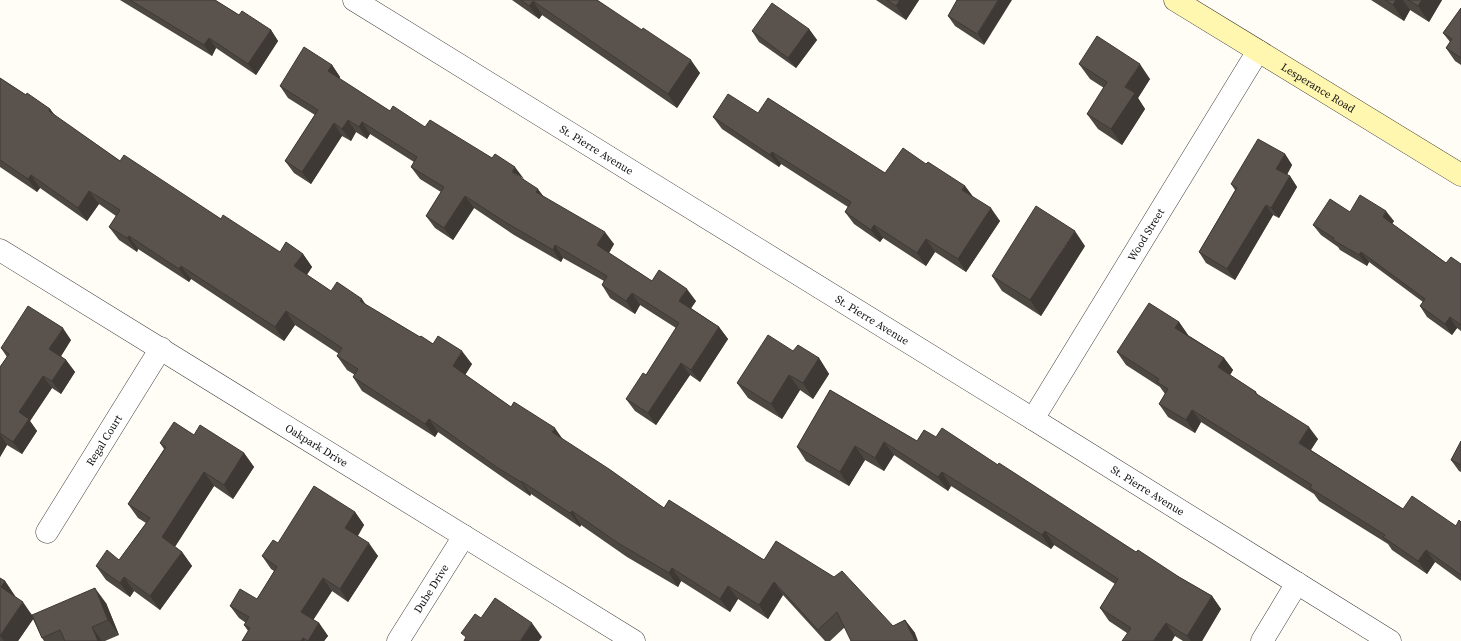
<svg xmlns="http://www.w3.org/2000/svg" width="1461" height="641" viewBox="0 0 1461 641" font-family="'Source Serif 4',serif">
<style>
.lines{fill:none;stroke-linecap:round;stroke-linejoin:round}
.street-casing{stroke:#444;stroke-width:23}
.secondary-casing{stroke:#333;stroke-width:23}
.street{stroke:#fff;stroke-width:22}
.secondary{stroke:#fff6b0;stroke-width:22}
.wall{fill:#4d4742}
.shaded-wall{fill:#3f3936}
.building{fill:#5a524d;stroke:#3f3936}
.labels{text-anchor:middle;stroke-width:4;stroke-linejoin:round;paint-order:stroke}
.street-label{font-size:11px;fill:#111;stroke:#fff}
</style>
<rect width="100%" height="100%" fill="#fffdf5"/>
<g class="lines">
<g class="street-casing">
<g id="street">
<path id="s1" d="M 354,0 L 1033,419 L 1390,641"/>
<path id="s2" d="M 0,250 L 634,641"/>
<path id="s3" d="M 1033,419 L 1258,51"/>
<path id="s4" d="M 47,532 L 161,348"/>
<path id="s5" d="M 398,641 L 464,536"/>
<path d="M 1262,641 L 1297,583"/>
</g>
</g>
<g class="secondary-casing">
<g id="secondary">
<path id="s6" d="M 1175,0 L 1461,175"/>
</g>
</g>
<use href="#street" class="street"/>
<use href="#secondary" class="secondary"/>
</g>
<g class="wall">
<path d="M 120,0 L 215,0 L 239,15 L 271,30 L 278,41 L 256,75 L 216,48 L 212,56 Z"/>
<path d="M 512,0 L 597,0 L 700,73 L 677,108 L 542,15 L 539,19 Z"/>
<path d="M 876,0 L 919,0 L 906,20 Z"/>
<path d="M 957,0 L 984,45 L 955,26 L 948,16 Z"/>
<path d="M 1371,0 L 1442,0 L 1429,22 L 1410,10 L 1404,21 Z"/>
<path d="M 1461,8 L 1461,65 L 1455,61 L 1446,48 L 1450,42 L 1443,33 Z"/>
<path d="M 809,29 L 817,40 L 796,68 L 759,42 L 752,31 Z"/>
<path d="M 1079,64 L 1150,79 L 1138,98 L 1145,109 L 1122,145 L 1098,129 L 1087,114 L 1104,88 L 1090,79 Z"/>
<path d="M 332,65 L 340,77 L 339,79 L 390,111 L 425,127 L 524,180 L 543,196 L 614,244 L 609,253 L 652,281 L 696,301 L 691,308 L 719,327 L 728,339 L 700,382 L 690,375 L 656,425 L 635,411 L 626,399 L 646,375 L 676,328 L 640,305 L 635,314 L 610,298 L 602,285 L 604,281 L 563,258 L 561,262 L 514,235 L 474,208 L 453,240 L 435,228 L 426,216 L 441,192 L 420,179 L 411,167 L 414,162 L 370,134 L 367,139 L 356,132 L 351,141 L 342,136 L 311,184 L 294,173 L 285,161 L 315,115 L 288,98 L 280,86 Z"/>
<path d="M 0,78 L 26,95 L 50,109 L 55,116 L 120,161 L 221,219 L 280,252 L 303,254 L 312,267 L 307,275 L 331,291 L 366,305 L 420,337 L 472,364 L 465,375 L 511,407 L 563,440 L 664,508 L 893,626 L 905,620 L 915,633 L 845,627 L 830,641 L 825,641 L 783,595 L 768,619 L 738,599 L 730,612 L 681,581 L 678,587 L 627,557 L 581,525 L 580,527 L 531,494 L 530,496 L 508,481 L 438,432 L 435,437 L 362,391 L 353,377 L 355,375 L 347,370 L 337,356 L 339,354 L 295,325 L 284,341 L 191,279 L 189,282 L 138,249 L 137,252 L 119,240 L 109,227 L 116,216 L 99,204 L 87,221 L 40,188 L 37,192 L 0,167 Z"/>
<path d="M 758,113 L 885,173 L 926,164 L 965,186 L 973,197 L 1000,221 L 966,272 L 935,252 L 926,266 L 883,238 L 880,242 L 854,224 L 845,212 L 848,207 L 781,164 L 779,167 L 722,129 L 713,117 Z"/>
<path d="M 1285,154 L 1292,165 L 1287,175 L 1290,176 L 1297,187 L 1279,218 L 1273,215 L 1235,280 L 1206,263 L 1199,252 L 1235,190 L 1231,184 Z"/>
<path d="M 1350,212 L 1394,221 L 1392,224 L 1446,263 L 1461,264 L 1461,331 L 1457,328 L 1452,335 L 1427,317 L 1420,306 L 1423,302 L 1369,262 L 1367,266 L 1340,250 L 1338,247 L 1321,235 L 1313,225 Z"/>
<path d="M 1085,246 L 1041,316 L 1002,291 L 992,276 Z"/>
<path d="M 1179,322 L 1188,335 L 1224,358 L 1233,370 L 1230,375 L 1256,392 L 1258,395 L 1318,439 L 1311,450 L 1403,509 L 1456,526 L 1461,522 L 1461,581 L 1435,562 L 1427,574 L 1392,550 L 1388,544 L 1319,501 L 1314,494 L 1201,422 L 1195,433 L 1168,417 L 1159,404 L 1165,394 L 1160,387 L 1126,365 L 1117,352 Z"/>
<path d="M 71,340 L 61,356 L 66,360 L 75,372 L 61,394 L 52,388 L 30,421 L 37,431 L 22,454 L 7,445 L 0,457 L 0,367 L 7,357 L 1,348 Z"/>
<path d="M 793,351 L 819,358 L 829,374 L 813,399 L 800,390 L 782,419 L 748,398 L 737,383 Z"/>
<path d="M 830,390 L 917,441 L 936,437 L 998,465 L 1136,552 L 1212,596 L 1221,609 L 1202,641 L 1183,641 L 1175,636 L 1127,633 L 1109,621 L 1100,608 L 1115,584 L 1054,545 L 1051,549 L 951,486 L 948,491 L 894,455 L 884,471 L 865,460 L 849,486 L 806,461 L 797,447 Z"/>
<path d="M 194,435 L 244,453 L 254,467 L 233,499 L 214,486 L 175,547 L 182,552 L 192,566 L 160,610 L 134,591 L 130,597 L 106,580 L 96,566 L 119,560 L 146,523 L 138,518 L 128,504 L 164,449 L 160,443 Z"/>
<path d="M 1461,441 L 1461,472 L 1459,471 L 1451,460 Z"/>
<path d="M 355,512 L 364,525 L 358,536 L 378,556 L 348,602 L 332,591 L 313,620 L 319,623 L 328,636 L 324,641 L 242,641 L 248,631 L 244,625 L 246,623 L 239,618 L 230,606 L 257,599 L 274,571 L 271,569 L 262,556 L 278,543 Z"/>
<path d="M 0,578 L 5,581 L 15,596 L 15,597 L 32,615 L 106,603 L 119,635 L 105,641 L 44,641 L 42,638 L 33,619 L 18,641 L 0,641 Z"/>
</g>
<g class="shaded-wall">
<path d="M 900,0 L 919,0 L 906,20 L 896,6 Z"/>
<path d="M 998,0 L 1012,0 L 984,45 L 977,34 Z"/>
<path d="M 1396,0 L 1403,0 L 1410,10 L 1404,21 L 1393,5 Z"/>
<path d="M 1422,0 L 1442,0 L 1429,22 L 1418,6 Z"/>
<path d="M 533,1 L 542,15 L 539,19 L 529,6 Z"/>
<path d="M 809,29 L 817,40 L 796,68 L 788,58 Z"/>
<path d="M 271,30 L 278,41 L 256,75 L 248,64 Z"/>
<path d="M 209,38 L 216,48 L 212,56 L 204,45 Z"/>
<path d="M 691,60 L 700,73 L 677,108 L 668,94 Z"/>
<path d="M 1140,64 L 1150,79 L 1138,98 L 1145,109 L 1122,145 L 1111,129 L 1125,87 Z"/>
<path d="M 332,65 L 340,77 L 336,84 L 328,71 Z"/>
<path d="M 50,109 L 60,122 L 49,111 Z"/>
<path d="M 348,120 L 356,132 L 351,141 L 342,129 Z"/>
<path d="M 362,122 L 370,134 L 367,139 L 359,127 Z"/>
<path d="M 334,123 L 342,136 L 311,184 L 302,172 Z"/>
<path d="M 772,152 L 781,164 L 779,167 L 770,155 Z"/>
<path d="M 1285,154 L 1292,165 L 1284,179 L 1276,169 Z"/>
<path d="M 515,167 L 524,179 L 512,172 Z"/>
<path d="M 31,175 L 40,188 L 37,192 L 28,179 Z"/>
<path d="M 1290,176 L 1297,187 L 1279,218 L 1271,208 Z"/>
<path d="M 965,186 L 974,198 L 962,190 Z"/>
<path d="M 538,189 L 547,201 L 536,192 Z"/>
<path d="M 89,191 L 99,204 L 87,221 L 78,208 Z"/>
<path d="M 465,196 L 474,208 L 453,240 L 444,228 Z"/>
<path d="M 1266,205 L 1273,215 L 1235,280 L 1227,269 Z"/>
<path d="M 991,208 L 1000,221 L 966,272 L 958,259 Z"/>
<path d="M 1386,211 L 1394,221 L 1390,227 L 1383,217 Z"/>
<path d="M 874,225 L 883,238 L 880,242 L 871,230 Z"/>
<path d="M 1075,231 L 1085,246 L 1041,316 L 1030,300 Z"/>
<path d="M 605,232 L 614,244 L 606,258 L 597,245 Z"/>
<path d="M 129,236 L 138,249 L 137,252 L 127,238 Z"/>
<path d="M 926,239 L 935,252 L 926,266 L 917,253 Z"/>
<path d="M 555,245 L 563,258 L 561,262 L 553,250 Z"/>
<path d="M 1361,252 L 1369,262 L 1367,266 L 1359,255 Z"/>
<path d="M 303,254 L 312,267 L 303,279 L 294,266 Z"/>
<path d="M 181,266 L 191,279 L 189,282 L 179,269 Z"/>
<path d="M 687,289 L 696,301 L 688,313 L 679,301 Z"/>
<path d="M 632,293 L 640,305 L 635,314 L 626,301 Z"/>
<path d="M 362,299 L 371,312 L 360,301 Z"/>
<path d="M 286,311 L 295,325 L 284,341 L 275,327 Z"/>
<path d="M 1450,317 L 1457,328 L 1452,335 L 1445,324 Z"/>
<path d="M 1179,322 L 1188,335 L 1184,341 L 1175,328 Z"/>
<path d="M 719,327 L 728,339 L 700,382 L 691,370 Z"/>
<path d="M 63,328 L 71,340 L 58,361 L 49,349 Z"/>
<path d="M 462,351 L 472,364 L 462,380 L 453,366 Z"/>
<path d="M 819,358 L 829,374 L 813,399 L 803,383 Z"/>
<path d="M 1224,358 L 1233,370 L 1227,380 L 1218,367 Z"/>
<path d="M 66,360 L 75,372 L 61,394 L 52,381 Z"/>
<path d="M 681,363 L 690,375 L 656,425 L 648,413 Z"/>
<path d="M 789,375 L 800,390 L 782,419 L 771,404 Z"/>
<path d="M 43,376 L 52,388 L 30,421 L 37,431 L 22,454 L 13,442 L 19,412 Z"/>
<path d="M 1192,410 L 1201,422 L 1195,433 L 1186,420 Z"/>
<path d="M 429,419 L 438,432 L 435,437 L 425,424 Z"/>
<path d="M 1309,427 L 1318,439 L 1307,455 L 1299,443 Z"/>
<path d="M 555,428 L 564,441 L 552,432 Z"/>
<path d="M 0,434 L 7,445 L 0,457 Z"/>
<path d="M 884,442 L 894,455 L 884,471 L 875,458 Z"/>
<path d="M 855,446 L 865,460 L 849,486 L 840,472 Z"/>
<path d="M 244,453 L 254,467 L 233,499 L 224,485 Z"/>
<path d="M 204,472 L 214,486 L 172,551 L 162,537 Z"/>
<path d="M 942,472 L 951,486 L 948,491 L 938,477 Z"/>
<path d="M 521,481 L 531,494 L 530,496 L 521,482 Z"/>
<path d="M 572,511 L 581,525 L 580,527 L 570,513 Z"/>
<path d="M 355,512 L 364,525 L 354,541 L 345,528 Z"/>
<path d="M 1045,531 L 1054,545 L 1051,549 L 1042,535 Z"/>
<path d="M 369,543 L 378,556 L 348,602 L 340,589 Z"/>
<path d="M 1426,550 L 1435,562 L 1427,574 L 1418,561 Z"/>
<path d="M 182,552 L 192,566 L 160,610 L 150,596 Z"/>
<path d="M 672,568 L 681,581 L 678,587 L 669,573 Z"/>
<path d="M 124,577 L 134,591 L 130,597 L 120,583 Z"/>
<path d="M 323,578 L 332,591 L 310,625 L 301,612 Z"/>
<path d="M 5,581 L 15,596 L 11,602 L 1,587 Z"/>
<path d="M 774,582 L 783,595 L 768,619 L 759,605 Z"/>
<path d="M 728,586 L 738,599 L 730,612 L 720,599 Z"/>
<path d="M 95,588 L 106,603 L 119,635 L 108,620 Z"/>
<path d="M 1212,596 L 1221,609 L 1202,641 L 1191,641 L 1187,636 Z"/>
<path d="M 23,602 L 34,618 L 18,641 L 4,641 L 0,636 Z"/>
<path d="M 905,620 L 915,633 L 918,641 L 915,641 Z"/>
<path d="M 319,623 L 328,636 L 324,641 L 308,641 Z"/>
<path d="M 532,623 L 542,637 L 539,641 L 520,641 Z"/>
<path d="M 1166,623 L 1175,636 L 1172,641 L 1153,641 Z"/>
<path d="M 92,627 L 102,641 L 98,641 Z"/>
<path d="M 303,638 L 305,641 L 301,641 Z"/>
</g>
<g class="building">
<path d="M 130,0 L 215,0 L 239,15 L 242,11 L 271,30 L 248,64 L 209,38 L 204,45 Z"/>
<path d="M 521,0 L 597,0 L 642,30 L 643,28 L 691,60 L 668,94 L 533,1 L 529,6 Z"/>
<path d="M 887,0 L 900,0 L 896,6 Z"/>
<path d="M 957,0 L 998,0 L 977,34 L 948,16 Z"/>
<path d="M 1385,0 L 1396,0 L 1393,5 Z"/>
<path d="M 1408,0 L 1422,0 L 1418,6 Z"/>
<path d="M 772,3 L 809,29 L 788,58 L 752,31 Z"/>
<path d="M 1461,8 L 1461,58 L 1446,48 L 1452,39 L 1443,33 Z"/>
<path d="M 1097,36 L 1140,64 L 1125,87 L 1135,93 L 1111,129 L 1087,114 L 1107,82 L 1079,64 Z"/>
<path d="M 304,47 L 332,65 L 328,71 L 390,111 L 393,106 L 425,127 L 430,120 L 492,158 L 495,154 L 515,167 L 512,172 L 538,189 L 536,192 L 605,232 L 597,245 L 652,281 L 659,270 L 687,289 L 679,301 L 719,327 L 691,370 L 681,363 L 648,413 L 626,399 L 643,373 L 646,375 L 679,323 L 632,293 L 626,301 L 602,285 L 607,276 L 555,245 L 553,250 L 505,222 L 465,196 L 444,228 L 426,216 L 444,187 L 411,167 L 417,157 L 362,122 L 359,127 L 348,120 L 342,129 L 334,123 L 302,172 L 285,161 L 318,110 L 280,86 Z"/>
<path d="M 0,78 L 26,95 L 27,93 L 50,109 L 49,111 L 120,161 L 124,155 L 221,219 L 223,215 L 280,252 L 286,242 L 303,254 L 294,266 L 331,291 L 337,282 L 362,299 L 360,301 L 420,337 L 421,336 L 433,344 L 438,336 L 462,351 L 453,366 L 511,407 L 514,402 L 555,428 L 552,432 L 609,469 L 664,508 L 669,500 L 764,560 L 776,541 L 834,577 L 842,571 L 893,626 L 905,620 L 915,641 L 851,641 L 837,612 L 818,630 L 774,582 L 759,605 L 728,586 L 720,599 L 672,568 L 669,573 L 618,543 L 572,511 L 570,513 L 521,481 L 521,482 L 498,468 L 429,419 L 425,424 L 353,377 L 358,369 L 337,356 L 342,348 L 286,311 L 275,327 L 181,266 L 179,269 L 129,236 L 127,238 L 109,227 L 120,210 L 89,191 L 78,208 L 31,175 L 28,179 L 0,160 Z"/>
<path d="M 728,94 L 758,113 L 768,98 L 885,173 L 903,148 L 926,164 L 928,162 L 965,186 L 962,190 L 991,208 L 958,259 L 926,239 L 917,253 L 874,225 L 871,230 L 845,212 L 851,202 L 772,152 L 770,155 L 713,117 Z"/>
<path d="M 1258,139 L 1285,154 L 1276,169 L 1290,176 L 1271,208 L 1266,205 L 1227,269 L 1199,252 L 1237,188 L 1231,184 Z"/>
<path d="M 1360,195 L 1386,211 L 1383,217 L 1446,263 L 1451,257 L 1461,264 L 1461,325 L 1450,317 L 1445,324 L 1420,306 L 1425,299 L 1361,252 L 1359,255 L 1333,240 L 1334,238 L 1313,225 L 1330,199 L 1350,212 Z"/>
<path d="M 1036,206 L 1075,231 L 1030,300 L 992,276 Z"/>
<path d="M 1149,303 L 1179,322 L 1175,328 L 1224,358 L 1218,367 L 1256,392 L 1255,393 L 1309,427 L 1299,443 L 1403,509 L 1412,496 L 1456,526 L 1459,520 L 1461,522 L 1461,575 L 1426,550 L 1418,561 L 1383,537 L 1385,535 L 1310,488 L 1312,485 L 1192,410 L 1186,420 L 1159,404 L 1168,389 L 1157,382 L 1159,379 L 1117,352 Z"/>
<path d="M 28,306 L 63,328 L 49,349 L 66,360 L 52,381 L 43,376 L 19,412 L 29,419 L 13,442 L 0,433 L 0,367 L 9,354 L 1,348 Z"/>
<path d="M 768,335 L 793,351 L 798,345 L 819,358 L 803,383 L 789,375 L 771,404 L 737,383 Z"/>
<path d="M 830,390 L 917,441 L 924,430 L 936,437 L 942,428 L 998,465 L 999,463 L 1136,552 L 1138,550 L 1179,577 L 1212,596 L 1187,636 L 1166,623 L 1153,641 L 1122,641 L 1131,628 L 1100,608 L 1118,579 L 1045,531 L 1042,535 L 942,472 L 938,477 L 884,442 L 875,458 L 855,446 L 840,472 L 797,447 Z"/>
<path d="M 174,422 L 194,435 L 200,425 L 244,453 L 224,485 L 204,472 L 162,537 L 182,552 L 150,596 L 124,577 L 120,583 L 96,566 L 107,550 L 119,560 L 150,518 L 128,504 L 166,447 L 160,443 Z"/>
<path d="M 1461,441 L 1461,465 L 1451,460 Z"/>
<path d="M 314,486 L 355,512 L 345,528 L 369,543 L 340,589 L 323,578 L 301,612 L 319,623 L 308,641 L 303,638 L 301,641 L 242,641 L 250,628 L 244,625 L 249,617 L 230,606 L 240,589 L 257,599 L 277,567 L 262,556 L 273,540 L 278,543 Z"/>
<path d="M 0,578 L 5,581 L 1,587 L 23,602 L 0,636 Z"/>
<path d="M 95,588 L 108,620 L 92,627 L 98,641 L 65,641 L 60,630 L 42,638 L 32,615 Z"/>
<path d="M 495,598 L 532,623 L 520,641 L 464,641 L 466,637 L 461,633 L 475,614 L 481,618 Z"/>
</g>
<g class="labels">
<g class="street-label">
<text dy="4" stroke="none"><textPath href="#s6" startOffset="168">Lesperance Road</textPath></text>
<text dy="4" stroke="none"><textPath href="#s1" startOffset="285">St. Pierre Avenue</textPath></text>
<text dy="4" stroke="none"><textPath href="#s3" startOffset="216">Wood Street</textPath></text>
<text dy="4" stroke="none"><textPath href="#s1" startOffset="609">St. Pierre Avenue</textPath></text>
<text dy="4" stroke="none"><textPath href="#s4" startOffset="108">Regal Court</textPath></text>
<text dy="4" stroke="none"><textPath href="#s2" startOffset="372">Oakpark Drive</textPath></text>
<text dy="4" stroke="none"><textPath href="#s1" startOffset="933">St. Pierre Avenue</textPath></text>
<text dy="4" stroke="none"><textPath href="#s5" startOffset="62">Dube Drive</textPath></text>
</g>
</g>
</svg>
